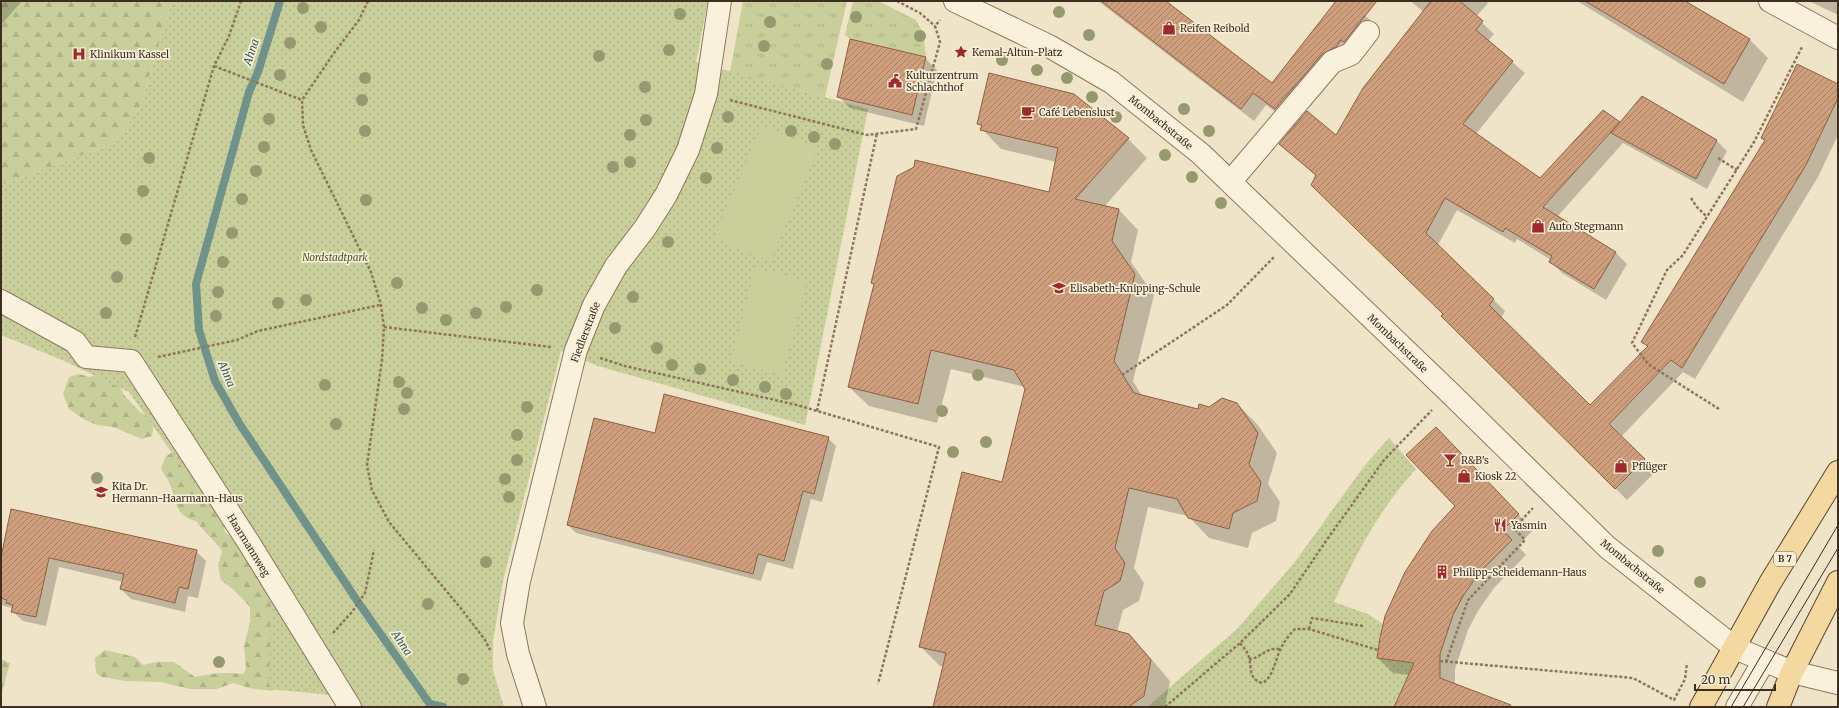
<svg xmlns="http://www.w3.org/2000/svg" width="1839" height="708" viewBox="0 0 1839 708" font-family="Merriweather,serif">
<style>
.grass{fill:url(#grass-tufts)}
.forest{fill:url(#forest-firs)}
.park{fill:url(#park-dots)}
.garden{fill:#c9cf9b}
.shadow{fill:#0003}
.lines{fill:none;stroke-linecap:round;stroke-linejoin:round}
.stream{stroke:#6f938a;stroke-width:8}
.building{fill:url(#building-hatch);stroke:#8d5f41}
.minor-casing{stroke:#8d765c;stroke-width:24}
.major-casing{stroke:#5b4430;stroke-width:24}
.path{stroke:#8d765c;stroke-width:2.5;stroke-dasharray:3 2;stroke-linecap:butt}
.minor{stroke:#faf1dc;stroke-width:22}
.major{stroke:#f3d9a0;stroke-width:22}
.tram{stroke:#3d2e20;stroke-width:1}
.tree{fill:#96986f}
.labels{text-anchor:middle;stroke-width:3.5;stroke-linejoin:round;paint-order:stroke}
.shield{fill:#f7eed8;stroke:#756857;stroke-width:1}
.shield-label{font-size:9px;font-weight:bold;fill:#3d2e20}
.poi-label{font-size:10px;fill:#3d2e20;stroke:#f7eed8;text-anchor:start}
.street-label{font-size:10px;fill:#3d2e20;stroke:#f7eed8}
.park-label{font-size:10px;font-style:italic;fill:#4d5a26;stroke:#f7eed8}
.water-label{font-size:11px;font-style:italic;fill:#2f5d5a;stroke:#f7eed8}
</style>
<defs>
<pattern id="grass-tufts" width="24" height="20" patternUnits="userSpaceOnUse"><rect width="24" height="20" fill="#c9cf9b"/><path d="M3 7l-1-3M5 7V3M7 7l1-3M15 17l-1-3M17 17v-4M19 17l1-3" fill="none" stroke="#aeb285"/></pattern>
<pattern id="forest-firs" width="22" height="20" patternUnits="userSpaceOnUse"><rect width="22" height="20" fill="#c9cf9b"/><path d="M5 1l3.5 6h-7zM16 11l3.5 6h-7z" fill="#aeb285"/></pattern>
<pattern id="park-dots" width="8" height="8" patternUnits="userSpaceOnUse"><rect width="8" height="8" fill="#c9cf9b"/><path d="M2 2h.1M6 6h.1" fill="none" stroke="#aeb285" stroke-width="1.8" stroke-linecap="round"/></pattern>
<pattern id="building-hatch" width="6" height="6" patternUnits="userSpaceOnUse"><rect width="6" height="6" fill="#cf9f7d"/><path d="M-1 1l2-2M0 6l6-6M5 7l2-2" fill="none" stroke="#a98266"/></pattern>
</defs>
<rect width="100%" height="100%" fill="#f0e4c8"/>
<g class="grass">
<path d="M 743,1 L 847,1 L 825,97 L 730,72 Z"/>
<path d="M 853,1 L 878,1 L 916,20 L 923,33 L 926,57 L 850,39 L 845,35 Z"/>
</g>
<g class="forest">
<path d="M 4,1 L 172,1 L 140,108 L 113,144 L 1,185 L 1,5 Z"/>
<path d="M 78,374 L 90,377 L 100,374 L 118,383 L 124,395 L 140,412 L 151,417 L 153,430 L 152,436 L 142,439 L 113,427 L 97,425 L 85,420 L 69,409 L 63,394 L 69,377 Z"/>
<path d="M 171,453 L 178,455 L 222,517 L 225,532 L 242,545 L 273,587 L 279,686 L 272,691 L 249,688 L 233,683 L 217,689 L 190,689 L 161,682 L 125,681 L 102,677 L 96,673 L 95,658 L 105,650 L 135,657 L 143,665 L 156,662 L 174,662 L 195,677 C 212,673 226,672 243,674 L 246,668 L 244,646 L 250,622 L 250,607 L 235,591 L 221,580 L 218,565 L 222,551 C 214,540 204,532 196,521 C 173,515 177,500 169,482 C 167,478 163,473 161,469 L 165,457 Z"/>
<path d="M 1,659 L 10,663 L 1,695 Z"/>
</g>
<g class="park">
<path d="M 172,1 L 708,1 L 696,62 L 868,109 L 805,425 L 598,366 L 561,351 L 503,581 L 493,641 L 493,670 L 504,707 L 337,707 L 330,695 L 269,689 L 271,596 L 240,549 L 129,392 L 62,360 L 1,335 L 1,185 L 113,144 L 140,108 Z"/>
<path d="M 1389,438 L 1416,469 C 1379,510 1357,552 1334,602 L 1368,614 L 1383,624 L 1378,658 L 1414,663 L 1394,707 L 1147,707 L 1237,629 L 1294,563 L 1365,465 Z"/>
</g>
<g class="garden">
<path d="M 762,125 L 818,149 L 770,262 L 714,238 Z"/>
<path d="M 755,268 L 807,281 L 782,375 L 731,362 Z"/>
</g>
<g class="shadow">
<path d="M 1,1 L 22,1 L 1,25 Z"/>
<path d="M 1098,1 L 1165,1 L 1272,84 L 1337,1 L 1349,1 L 1379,28 L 1358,55 L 1355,53 L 1289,122 L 1266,105 L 1254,121 Z"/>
<path d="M 1410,1 L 1486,1 L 1488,3 L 1476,17 L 1494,34 L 1488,41 L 1525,73 L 1476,134 L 1541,179 L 1604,111 L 1620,123 L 1716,140 L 1727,151 L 1707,189 L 1623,143 L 1557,217 L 1615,252 L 1627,264 L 1606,300 L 1562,273 L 1550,261 L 1551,260 L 1517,239 L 1515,243 L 1457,210 L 1438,245 L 1505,311 L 1501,318 L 1590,407 L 1648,347 L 1642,341 L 1765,141 L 1763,138 L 1838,85 L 1838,135 L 1818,177 L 1695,379 L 1683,372 L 1621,437 L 1656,471 L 1627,500 L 1442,316 L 1444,314 L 1316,176 L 1280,144 L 1337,137 L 1424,12 Z"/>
<path d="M 1577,1 L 1685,1 L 1750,40 L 1768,58 L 1743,102 Z"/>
<path d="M 1809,1 L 1838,1 L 1838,15 Z"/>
<path d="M 925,58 L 937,70 L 924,126 L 850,108 L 838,96 Z"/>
<path d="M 978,123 L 1128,139 L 1147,158 L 1104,207 L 1119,210 L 1138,230 L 1131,262 L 1154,295 L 1133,381 L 1142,396 L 1198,410 L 1237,404 L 1257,424 L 1277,453 L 1268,484 L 1280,502 L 1276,521 L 1252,533 L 1248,548 L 1209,538 L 1188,516 L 1148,507 L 1134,568 L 1144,583 L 1139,601 L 1123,610 L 1117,632 L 1128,635 L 1148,655 L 1170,681 L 1165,707 L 934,707 L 944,667 L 940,666 L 920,646 L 1003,483 L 1026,389 L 1025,387 L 951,369 L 937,423 L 869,406 L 849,387 L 874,285 L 872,283 L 1050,194 L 1056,162 L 1001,149 L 982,129 L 982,127 Z"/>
<path d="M 655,434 L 828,438 L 836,446 L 822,502 L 811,499 L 793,569 L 767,562 L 761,581 L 576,533 L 568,525 Z"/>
<path d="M 1451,443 L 1533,530 L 1518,546 L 1526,555 L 1494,588 L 1478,611 L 1468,630 L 1455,669 L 1455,685 L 1514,707 L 1395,707 L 1409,675 L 1393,673 L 1378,658 L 1456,506 Z"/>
<path d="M 12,510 L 196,551 L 206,561 L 198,598 L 188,596 L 185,612 L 131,599 L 121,589 L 123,582 L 59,567 L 46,626 L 23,621 L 12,611 L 12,608 L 4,606 L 1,604 L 1,561 Z"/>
</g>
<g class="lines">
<g class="stream">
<path d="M 280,1 L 258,72 L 249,92 L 196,284 L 199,330 L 215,381 L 239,423 L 358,602 L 432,707"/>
<path d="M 430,704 L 443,707"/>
</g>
</g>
<g class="building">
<path d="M 1101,1 L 1166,1 L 1272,83 L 1336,1 L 1377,1 L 1344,42 L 1341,40 L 1336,47 L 1322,54 L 1275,109 L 1253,93 L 1241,109 Z"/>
<path d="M 1431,1 L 1460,1 L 1483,21 L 1476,30 L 1513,61 L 1463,124 L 1540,178 L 1603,110 L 1620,122 L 1543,207 L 1616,252 L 1594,289 L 1549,262 L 1552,256 L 1505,228 L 1503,232 L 1445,198 L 1426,233 L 1494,299 L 1489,305 L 1590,405 L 1648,346 L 1641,342 L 1765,140 L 1761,138 L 1797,64 L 1838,84 L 1838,98 L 1806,165 L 1682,368 L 1671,360 L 1609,424 L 1645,459 L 1615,489 L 1441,316 L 1443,314 L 1311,185 L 1316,175 L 1279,144 L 1307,111 L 1336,135 L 1363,88 Z"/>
<path d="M 1585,1 L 1685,1 L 1750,39 L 1724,84 Z"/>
<path d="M 850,39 L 926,57 L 912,115 L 837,97 Z"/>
<path d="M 989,73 L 1074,94 L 1129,138 L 1075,199 L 1119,209 L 1112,241 L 1135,274 L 1114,361 L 1134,393 L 1198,409 L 1199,404 L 1209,407 L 1222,398 L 1237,403 L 1258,433 L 1249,464 L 1261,482 L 1257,501 L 1233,513 L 1229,529 L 1188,518 L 1177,499 L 1129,488 L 1115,548 L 1125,563 L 1120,581 L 1104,591 L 1095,625 L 1129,634 L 1151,660 L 1144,696 L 1128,707 L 933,707 L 946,653 L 919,647 L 962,472 L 1002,482 L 1025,389 L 1014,370 L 931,350 L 918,404 L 848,387 L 874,284 L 871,283 L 897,176 L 914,167 L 915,160 L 1049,192 L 1058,148 L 980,130 L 982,125 L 977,124 Z"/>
<path d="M 1642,96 L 1717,140 L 1696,179 L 1611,133 Z"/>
<path d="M 664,394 L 829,437 L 814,494 L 803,491 L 784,561 L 758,554 L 753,574 L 567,525 L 594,418 L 655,433 Z"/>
<path d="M 1436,427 L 1519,514 L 1503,530 L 1512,540 L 1479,573 L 1463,596 L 1453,615 L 1440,654 L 1440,678 L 1511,705 L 1510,707 L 1394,707 L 1414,663 L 1377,658 L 1380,638 L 1385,616 L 1405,572 L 1432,531 L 1455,506 L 1406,455 Z"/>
<path d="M 11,509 L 197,550 L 188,589 L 179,587 L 175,603 L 120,589 L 124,574 L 49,558 L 36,617 L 11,612 L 13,605 L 6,603 L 7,600 L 1,598 L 1,557 Z"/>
</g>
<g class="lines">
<g class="minor-casing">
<g id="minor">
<path d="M 955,1 L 1049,46 L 1111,82 L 1201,154 L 1449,392 L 1607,547 L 1735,648 L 1792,672 L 1838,683"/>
<path d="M 1770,1 L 1838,38"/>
<path d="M 1231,181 L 1332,62 L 1351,54 L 1368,32"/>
<path d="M 1,301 L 75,342 L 86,357 L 131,361 L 249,543 L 350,707"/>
<path d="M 535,707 L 518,654 L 512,623 L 519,581 L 576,350 L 594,305 L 616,266 L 645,228 L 666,195 L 688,150 L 706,94 L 720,1"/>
<path d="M 1737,707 L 1764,661"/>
</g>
</g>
<g class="major-casing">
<g id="major">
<path d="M 1701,707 L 1770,583 L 1838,472"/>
<path d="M 1778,707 L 1792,672 L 1838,582"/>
</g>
</g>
<g class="path">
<path d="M 368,1 L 359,20 L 334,53 L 302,100 L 303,125 L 311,150 L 371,272 L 381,305 L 384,327 L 382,360 L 367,465 L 372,490 L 389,522 L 463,611 L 485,640 L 490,650"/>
<path d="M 897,1 L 920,13 L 935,26"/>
<path d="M 214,66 L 302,100"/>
<path d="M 730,100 L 867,135 L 916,129 L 940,42 L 935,26 L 940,20"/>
<path d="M 1718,158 L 1737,170"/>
<path d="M 1691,198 L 1696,206 L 1707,217"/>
<path d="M 384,327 L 551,347"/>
<path d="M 135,337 L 214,66 L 229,36 L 241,1"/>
<path d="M 158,357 L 237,340 L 258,331 L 380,305"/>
<path d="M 600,358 L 625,366 L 797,405 L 939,447 L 878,684"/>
<path d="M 1122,375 L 1227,305 L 1274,257"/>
<path d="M 1719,409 L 1648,364 L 1632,343 L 1667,270 L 1683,255 L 1754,142 L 1802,47"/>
<path d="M 817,411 L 877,133"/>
<path d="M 1309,629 L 1312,618 L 1363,626"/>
<path d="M 333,633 L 352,612 L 365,593 L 374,550"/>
<path d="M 1240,643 C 1244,648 1247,651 1249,657 C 1252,669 1248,678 1262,683 C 1273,678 1275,661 1280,650 C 1284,642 1288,636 1295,629 L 1309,629 L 1378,650"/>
<path d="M 1249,659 L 1253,659 L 1271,649 L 1280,649"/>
<path d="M 1440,661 L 1633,678 L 1674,700 L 1685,679 L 1687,663"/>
<path d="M 1446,662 L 1468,600 L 1525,540 L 1514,528 L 1533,508"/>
<path d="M 1165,707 L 1240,643 L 1290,594 L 1328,538 L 1384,460 L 1432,410"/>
</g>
<use href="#minor" class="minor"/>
<use href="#major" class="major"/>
<g class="tram">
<path d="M 1731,707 L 1838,525"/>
<path d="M 1743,707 L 1838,548"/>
</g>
</g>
<g class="tree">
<circle cx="303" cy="8" r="6"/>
<circle cx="1059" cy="12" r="6"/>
<circle cx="680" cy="14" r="6"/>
<circle cx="856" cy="17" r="6"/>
<circle cx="770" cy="22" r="6"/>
<circle cx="321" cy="27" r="6"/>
<circle cx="1089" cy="35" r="6"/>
<circle cx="920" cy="36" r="6"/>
<circle cx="290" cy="43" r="6"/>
<circle cx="764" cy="46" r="6"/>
<circle cx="669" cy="50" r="6"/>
<circle cx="599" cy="56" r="6"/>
<circle cx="1002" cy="60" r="6"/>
<circle cx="827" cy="64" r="6"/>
<circle cx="1037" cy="70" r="6"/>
<circle cx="280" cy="75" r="6"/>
<circle cx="365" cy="78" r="6"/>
<circle cx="1067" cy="78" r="6"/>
<circle cx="645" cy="87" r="6"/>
<circle cx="1092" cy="97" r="6"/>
<circle cx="362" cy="100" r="6"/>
<circle cx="1184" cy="109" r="6"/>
<circle cx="728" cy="117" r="6"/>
<circle cx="1116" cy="117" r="6"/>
<circle cx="269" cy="119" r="6"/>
<circle cx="646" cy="120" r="6"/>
<circle cx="365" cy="131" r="6"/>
<circle cx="791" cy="131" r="6"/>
<circle cx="1209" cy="131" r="6"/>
<circle cx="630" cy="135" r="6"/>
<circle cx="814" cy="137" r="6"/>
<circle cx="835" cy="144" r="6"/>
<circle cx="264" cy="147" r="6"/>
<circle cx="717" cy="148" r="6"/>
<circle cx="1165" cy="155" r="6"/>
<circle cx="149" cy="158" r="6"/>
<circle cx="630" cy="162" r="6"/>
<circle cx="613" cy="167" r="6"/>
<circle cx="256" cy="171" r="6"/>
<circle cx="1192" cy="177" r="6"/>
<circle cx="706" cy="178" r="6"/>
<circle cx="143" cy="191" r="6"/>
<circle cx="242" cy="199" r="6"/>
<circle cx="366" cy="200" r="6"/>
<circle cx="1221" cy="203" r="6"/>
<circle cx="232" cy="233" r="6"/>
<circle cx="126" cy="239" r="6"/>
<circle cx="668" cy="242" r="6"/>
<circle cx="223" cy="262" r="6"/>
<circle cx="117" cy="277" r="6"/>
<circle cx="397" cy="283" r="6"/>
<circle cx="537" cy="290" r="6"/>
<circle cx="218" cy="292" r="6"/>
<circle cx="633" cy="297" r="6"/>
<circle cx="306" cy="300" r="6"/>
<circle cx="278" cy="303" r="6"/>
<circle cx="506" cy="307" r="6"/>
<circle cx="422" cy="308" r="6"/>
<circle cx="106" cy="313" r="6"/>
<circle cx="476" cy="313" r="6"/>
<circle cx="216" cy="316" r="6"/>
<circle cx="446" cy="320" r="6"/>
<circle cx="615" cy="328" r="6"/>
<circle cx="657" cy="348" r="6"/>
<circle cx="672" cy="365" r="6"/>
<circle cx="700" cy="369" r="6"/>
<circle cx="978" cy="375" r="6"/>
<circle cx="733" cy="380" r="6"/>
<circle cx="399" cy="382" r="6"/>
<circle cx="325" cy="385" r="6"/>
<circle cx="765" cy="387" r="6"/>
<circle cx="407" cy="393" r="6"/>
<circle cx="786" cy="394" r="6"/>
<circle cx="527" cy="407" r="6"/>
<circle cx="404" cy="409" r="6"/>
<circle cx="942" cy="411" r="6"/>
<circle cx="336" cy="424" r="6"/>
<circle cx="517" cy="435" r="6"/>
<circle cx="986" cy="442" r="6"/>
<circle cx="953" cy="452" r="6"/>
<circle cx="517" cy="460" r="6"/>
<circle cx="97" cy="478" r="6"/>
<circle cx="505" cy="479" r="6"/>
<circle cx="509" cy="497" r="6"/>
<circle cx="1658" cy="551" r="6"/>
<circle cx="486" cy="562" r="6"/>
<circle cx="1700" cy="582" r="6"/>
<circle cx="428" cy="604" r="6"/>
<circle cx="219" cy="662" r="6"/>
<circle cx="463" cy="679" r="6"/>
</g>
<defs>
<g id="shop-bare" transform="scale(1.08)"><path d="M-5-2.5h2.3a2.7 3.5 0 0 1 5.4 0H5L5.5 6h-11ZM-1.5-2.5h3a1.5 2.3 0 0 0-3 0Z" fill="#9e2a2b" stroke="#f7eed8" stroke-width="2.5" paint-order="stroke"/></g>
<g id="sight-bare" transform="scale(1.08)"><path d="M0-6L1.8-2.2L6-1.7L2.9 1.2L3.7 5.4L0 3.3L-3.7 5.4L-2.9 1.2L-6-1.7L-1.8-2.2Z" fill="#9e2a2b" stroke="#f7eed8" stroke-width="2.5" paint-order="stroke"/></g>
<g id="hospital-bare" transform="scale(1.08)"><path d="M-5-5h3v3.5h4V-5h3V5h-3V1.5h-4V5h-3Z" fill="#9e2a2b" stroke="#f7eed8" stroke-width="2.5" paint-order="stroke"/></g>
<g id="civic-bare" transform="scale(1.08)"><path d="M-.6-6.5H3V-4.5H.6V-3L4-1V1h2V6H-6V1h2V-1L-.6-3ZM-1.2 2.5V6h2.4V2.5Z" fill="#9e2a2b" stroke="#f7eed8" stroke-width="2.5" paint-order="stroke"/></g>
<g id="cafe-bare" transform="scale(1.08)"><path d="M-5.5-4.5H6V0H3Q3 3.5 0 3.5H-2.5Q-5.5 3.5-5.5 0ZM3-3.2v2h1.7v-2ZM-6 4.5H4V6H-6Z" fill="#9e2a2b" stroke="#f7eed8" stroke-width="2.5" paint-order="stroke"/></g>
<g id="school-bare" transform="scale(1.08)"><path d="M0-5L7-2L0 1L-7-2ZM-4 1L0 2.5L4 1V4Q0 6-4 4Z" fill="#9e2a2b" stroke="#f7eed8" stroke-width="2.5" paint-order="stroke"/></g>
<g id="bar-bare" transform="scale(1.08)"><path d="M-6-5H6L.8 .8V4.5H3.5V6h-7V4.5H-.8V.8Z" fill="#9e2a2b" stroke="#f7eed8" stroke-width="2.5" paint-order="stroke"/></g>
<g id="restaurant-bare" transform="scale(1.08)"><path d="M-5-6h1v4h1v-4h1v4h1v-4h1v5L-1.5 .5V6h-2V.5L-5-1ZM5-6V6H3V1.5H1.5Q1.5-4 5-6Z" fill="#9e2a2b" stroke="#f7eed8" stroke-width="2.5" paint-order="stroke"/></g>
<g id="building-bare" transform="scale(1.08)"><path d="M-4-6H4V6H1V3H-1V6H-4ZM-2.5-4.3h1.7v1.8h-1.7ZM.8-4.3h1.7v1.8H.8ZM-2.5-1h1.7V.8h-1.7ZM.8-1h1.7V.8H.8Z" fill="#9e2a2b" stroke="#f7eed8" stroke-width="2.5" paint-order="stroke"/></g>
</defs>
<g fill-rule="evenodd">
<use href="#shop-bare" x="1169" y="28"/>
<use href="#sight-bare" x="961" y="52"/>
<use href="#hospital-bare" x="79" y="54"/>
<use href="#civic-bare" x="895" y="81"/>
<use href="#cafe-bare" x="1028" y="112"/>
<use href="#shop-bare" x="1538" y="226"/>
<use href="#school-bare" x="1059" y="288"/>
<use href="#bar-bare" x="1450" y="460"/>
<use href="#shop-bare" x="1621" y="466"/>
<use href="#shop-bare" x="1464" y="476"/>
<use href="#school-bare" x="101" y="492"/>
<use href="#restaurant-bare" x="1500" y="525"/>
<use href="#building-bare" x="1442" y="572"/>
</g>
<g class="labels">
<rect class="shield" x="1774" y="552" width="22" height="14" rx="3"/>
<g class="shield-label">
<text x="1785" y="562">B 7</text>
</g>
<g class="poi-label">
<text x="1180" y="32">Reifen Reibold</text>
<text x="972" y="56">Kemal-Altun-Platz</text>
<text x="90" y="58">Klinikum Kassel</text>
<text x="906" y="79">Kulturzentrum<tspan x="906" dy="12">Schlachthof</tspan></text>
<text x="1039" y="116">Café Lebenslust</text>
<text x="1549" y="230">Auto Stegmann</text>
<text x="1070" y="292">Elisabeth-Knipping-Schule</text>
<text x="1461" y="464">R&amp;B's</text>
<text x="1632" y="470">Pflüger</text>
<text x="1475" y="480">Kiosk 22</text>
<text x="112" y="490">Kita Dr.<tspan x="112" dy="12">Hermann-Haarmann-Haus</tspan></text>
<text x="1511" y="529">Yasmin</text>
<text x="1453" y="576">Philipp-Scheidemann-Haus</text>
</g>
<g class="street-label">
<text transform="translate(1161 122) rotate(39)" y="4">Mombachstraße</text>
<text transform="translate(585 332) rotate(-69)" y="4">Fiedlerstraße</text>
<text transform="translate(1398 343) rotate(44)" y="4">Mombachstraße</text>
<text transform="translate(249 545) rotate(58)" y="4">Haarmannweg</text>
<text transform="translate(1633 566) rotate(39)" y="4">Mombachstraße</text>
</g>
<g class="park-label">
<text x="335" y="261">Nordstadtpark</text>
</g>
<g class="water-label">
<text transform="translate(251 52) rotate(-71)" y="4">Ahna</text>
<text transform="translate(227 374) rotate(67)" y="4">Ahna</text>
<text transform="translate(402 643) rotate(56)" y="4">Ahna</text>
</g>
</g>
<rect width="1839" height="708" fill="none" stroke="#3d2e20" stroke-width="4"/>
<path d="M1695 684v6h80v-6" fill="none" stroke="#3d2e20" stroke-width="2"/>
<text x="1701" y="684" font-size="12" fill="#3d2e20" stroke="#f7eed8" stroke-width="3" paint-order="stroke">20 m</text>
</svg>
